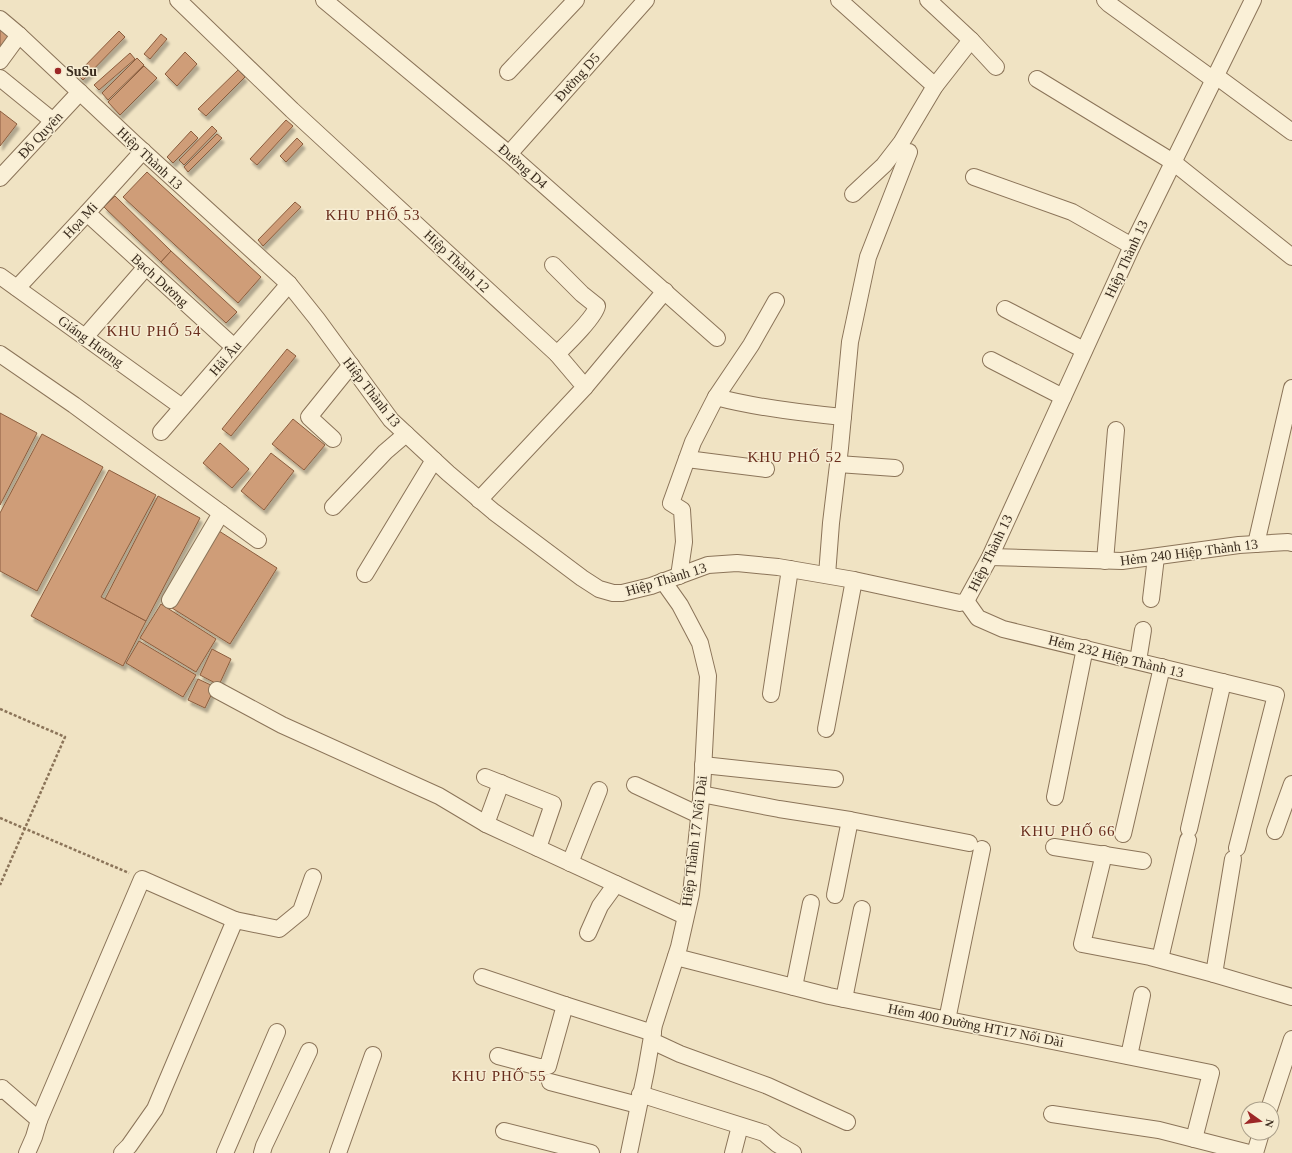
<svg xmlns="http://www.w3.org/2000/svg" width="1292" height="1153" viewBox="0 0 1292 1153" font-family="'Times New Roman',serif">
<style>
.building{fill:#cf9d78;stroke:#8b5d3e;filter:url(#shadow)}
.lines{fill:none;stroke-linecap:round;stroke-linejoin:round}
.minor-casing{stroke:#8b7459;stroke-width:18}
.path{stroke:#8b7459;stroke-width:2.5;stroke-dasharray:3 2;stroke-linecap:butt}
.minor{stroke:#faf0d7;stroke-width:16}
.poi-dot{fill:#9c2727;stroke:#f7edd3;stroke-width:1.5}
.labels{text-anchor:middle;stroke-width:3;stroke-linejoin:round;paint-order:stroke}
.poi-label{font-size:14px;font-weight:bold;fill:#3a2c1e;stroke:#f7edd3;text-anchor:start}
.street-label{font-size:14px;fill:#3a2c1e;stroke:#f7edd3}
.neighbourhood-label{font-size:15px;letter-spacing:1px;fill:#682c1c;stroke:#f7edd3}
</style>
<defs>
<filter id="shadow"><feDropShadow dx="2.5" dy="4.5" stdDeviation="1" flood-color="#0004"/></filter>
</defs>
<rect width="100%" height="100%" fill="#f0e3c3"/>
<g class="building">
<path d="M 0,25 L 11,35 L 0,51 Z"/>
<path d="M 119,31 L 125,37 L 83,80 L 77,74 Z"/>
<path d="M 161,34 L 167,39 L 150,59 L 144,54 Z"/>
<path d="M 185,52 L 197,64 L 177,86 L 165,74 Z"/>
<path d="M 130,53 L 135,59 L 99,90 L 94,85 Z"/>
<path d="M 137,58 L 144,65 L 108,100 L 102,93 Z"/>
<path d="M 144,66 L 157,78 L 120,115 L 108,102 Z"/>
<path d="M 238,70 L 245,77 L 206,116 L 198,109 Z"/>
<path d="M 0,111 L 17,124 L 0,146 Z"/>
<path d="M 286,120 L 293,126 L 257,165 L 250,159 Z"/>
<path d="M 212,126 L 217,131 L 184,165 L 179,160 Z"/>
<path d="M 191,131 L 198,138 L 173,163 L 167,157 Z"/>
<path d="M 217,134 L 222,138 L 188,172 L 184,167 Z"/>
<path d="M 297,138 L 303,144 L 286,162 L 280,156 Z"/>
<path d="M 147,172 L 261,277 L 238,303 L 123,197 Z"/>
<path d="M 115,196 L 171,251 L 161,262 L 104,207 Z"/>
<path d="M 295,202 L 301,207 L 263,246 L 258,240 Z"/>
<path d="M 171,251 L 237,312 L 226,323 L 161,262 Z"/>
<path d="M 287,349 L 296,356 L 231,436 L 222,429 Z"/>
<path d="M 0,413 L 37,433 L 0,505 Z"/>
<path d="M 293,419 L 325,445 L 304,470 L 272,444 Z"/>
<path d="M 42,434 L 103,467 L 37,591 L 0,571 L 0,513 Z"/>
<path d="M 220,443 L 249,469 L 232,488 L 203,463 Z"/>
<path d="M 271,453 L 294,471 L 264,510 L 241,491 Z"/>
<path d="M 109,470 L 156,495 L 101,597 L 146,621 L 123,666 L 31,616 Z"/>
<path d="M 158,496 L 200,518 L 146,621 L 105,599 Z"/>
<path d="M 219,531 L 277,568 L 230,644 L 172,608 Z"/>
<path d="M 161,604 L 216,639 L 196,672 L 140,638 Z"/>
<path d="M 139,641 L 196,675 L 183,697 L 126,663 Z"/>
<path d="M 212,649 L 231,659 L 219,685 L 200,675 Z"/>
<path d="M 198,679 L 215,687 L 205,708 L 188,700 Z"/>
</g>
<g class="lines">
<g class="minor-casing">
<g id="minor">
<path d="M 178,0 L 292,110 L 557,354 L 585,387 L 479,500"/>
<path d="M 324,0 L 509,154 L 717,338"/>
<path d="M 839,0 L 935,86"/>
<path d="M 928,0 L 971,40 L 996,67"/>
<path d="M 1105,0 L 1109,4 L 1214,80"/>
<path d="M 0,19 L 19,35 L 134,143 L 289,284 L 317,319 L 391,420 L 448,473 L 494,512 L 582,578 L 599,589 L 613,593 L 622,593 L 651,586 L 708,565 L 737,563 L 778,567 L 854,580 L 960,603 L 966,601 L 990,557 L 1132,246 L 1253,0"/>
<path d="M 0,61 L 19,35"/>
<path d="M 508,72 L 576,0"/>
<path d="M 1216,76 L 1292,132"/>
<path d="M 0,78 L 53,121"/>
<path d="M 1037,79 L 1173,162 L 1292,257"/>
<path d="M 509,154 L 646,0"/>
<path d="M 974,177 L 1072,212 L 1132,246"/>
<path d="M 0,178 L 80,92"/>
<path d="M 853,194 L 884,165 L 901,143 L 935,86 L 971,40"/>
<path d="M 87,213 L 234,347"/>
<path d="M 553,265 L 582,294 L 597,306 C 595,317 566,345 557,354"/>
<path d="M 0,276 L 182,407"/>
<path d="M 17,288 L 87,213 L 143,151"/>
<path d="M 1005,309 L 1084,350"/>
<path d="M 85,337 L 146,267"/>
<path d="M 0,354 L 74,405 L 221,513 L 170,600"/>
<path d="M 991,360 L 1063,397"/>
<path d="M 585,387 L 665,291"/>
<path d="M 716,397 C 757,408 801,413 843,417"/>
<path d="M 161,432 L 289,284"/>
<path d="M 333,439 L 309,417 L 351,365"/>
<path d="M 687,459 L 766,469"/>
<path d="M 838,464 L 895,468"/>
<path d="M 333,507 L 385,452 L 406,434"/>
<path d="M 221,513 L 258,540"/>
<path d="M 1256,544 L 1292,388"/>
<path d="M 990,557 L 1122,561 L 1239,545 L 1288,542 L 1292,543"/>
<path d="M 1105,561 L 1116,430"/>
<path d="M 365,574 L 434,460"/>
<path d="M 827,575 L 831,523 L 840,448 L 850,342 L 868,257 L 909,152"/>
<path d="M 679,576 L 684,542 L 682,510 L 671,503 L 693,442 L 716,397 L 751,345 L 776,301"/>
<path d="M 1151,599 L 1156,557"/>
<path d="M 966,601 L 978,618 L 1003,629 L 1276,695 L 1237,848"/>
<path d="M 1138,661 L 1143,630"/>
<path d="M 217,690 L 282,725 L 439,796 L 486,824 L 685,916"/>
<path d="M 771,694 L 790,569"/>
<path d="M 826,729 L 854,580"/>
<path d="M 703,765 L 835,779"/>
<path d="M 485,777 L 553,804 L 538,848"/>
<path d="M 635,785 L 699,815"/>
<path d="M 701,794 L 779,809 L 850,820 L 969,843"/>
<path d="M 1055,797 L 1085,648"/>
<path d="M 486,824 L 501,783"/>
<path d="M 1189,829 L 1223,682"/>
<path d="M 1275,831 L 1292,784"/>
<path d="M 1123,834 L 1162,667"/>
<path d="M 1054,847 L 1143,861"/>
<path d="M 1104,854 L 1082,944 L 1150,957 L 1214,974 L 1292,997"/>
<path d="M 570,863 L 599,790"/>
<path d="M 835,895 L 850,820"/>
<path d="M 588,933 L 600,906 L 616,884"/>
<path d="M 676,957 L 829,996 L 1211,1073 L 1194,1139"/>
<path d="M 1160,959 L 1188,840"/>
<path d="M 1214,974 L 1233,859"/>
<path d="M 482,977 L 565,1005 L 653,1033"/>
<path d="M 794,987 L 811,903"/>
<path d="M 844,999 L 862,909"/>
<path d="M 947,1020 L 982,849"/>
<path d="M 652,1041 L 680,1054 L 768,1086 L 847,1122"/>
<path d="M 498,1056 L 539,1067 L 545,1067 L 548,1066 L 565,1005"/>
<path d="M 1129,1056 L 1142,995"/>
<path d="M 550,1082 L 638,1105"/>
<path d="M 0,1091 L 2,1088 L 39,1120 L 34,1137 L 27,1153"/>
<path d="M 640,1094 L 764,1133 L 777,1144 L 793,1153"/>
<path d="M 1269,1109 L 1292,1039"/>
<path d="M 1052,1114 L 1159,1130 L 1249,1153"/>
<path d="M 39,1120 L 142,879 L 235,920"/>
<path d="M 504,1131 L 591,1153"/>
<path d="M 122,1153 L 129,1146 L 155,1109 L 235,920 L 279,929 L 301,911 L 313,877"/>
<path d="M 225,1153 L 277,1032"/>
<path d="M 262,1153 L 264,1146 L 309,1051"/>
<path d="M 338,1153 L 373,1055"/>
<path d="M 629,1153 L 646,1071 L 654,1025 L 679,947 L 691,894 L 702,790 L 708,676 L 700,643 L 680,605 L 663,581"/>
<path d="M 733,1153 L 740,1126"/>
<path d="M 1255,1153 L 1261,1133"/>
</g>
</g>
<g class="path">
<path d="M 0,709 L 65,737 L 0,885"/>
<path d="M 0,818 L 129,873"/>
</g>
<use href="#minor" class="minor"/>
</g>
<circle class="poi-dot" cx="58" cy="71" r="4"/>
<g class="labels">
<g class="poi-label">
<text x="66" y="76">SuSu</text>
</g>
<g class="street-label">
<text transform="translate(577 77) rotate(-48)" y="5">Đường D5</text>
<text transform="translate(40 135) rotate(-47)" y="5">Đỗ Quyên</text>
<text transform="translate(150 158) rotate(43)" y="5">Hiệp Thành 13</text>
<text transform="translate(523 166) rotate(41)" y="5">Đường D4</text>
<text transform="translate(80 220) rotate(-47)" y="5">Họa Mi</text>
<text transform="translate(1126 259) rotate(-65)" y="5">Hiệp Thành 13</text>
<text transform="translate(457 261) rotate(43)" y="5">Hiệp Thành 12</text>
<text transform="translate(160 280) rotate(42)" y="5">Bạch Dương</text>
<text transform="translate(91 341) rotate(36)" y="5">Giáng Hương</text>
<text transform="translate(225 358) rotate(-49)" y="5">Hải Âu</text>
<text transform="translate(372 392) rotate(52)" y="5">Hiệp Thành 13</text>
<text transform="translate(1189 552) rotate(-7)" y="5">Hẻm 240 Hiệp Thành 13</text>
<text transform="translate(990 553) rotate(-64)" y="5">Hiệp Thành 13</text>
<text transform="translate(666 579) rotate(-17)" y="5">Hiệp Thành 13</text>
<text transform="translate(1116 656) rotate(14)" y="5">Hẻm 232 Hiệp Thành 13</text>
<text transform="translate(694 841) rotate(-83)" y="5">Hiệp Thành 17 Nối Dài</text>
<text transform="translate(976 1025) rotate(11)" y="5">Hẻm 400 Đường HT17 Nối Dài</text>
</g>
<g class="neighbourhood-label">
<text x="373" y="220">KHU PHỐ 53</text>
<text x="154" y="336">KHU PHỐ 54</text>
<text x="795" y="462">KHU PHỐ 52</text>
<text x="1068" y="836">KHU PHỐ 66</text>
<text x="499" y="1081">KHU PHỐ 55</text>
</g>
</g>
<g transform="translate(1260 1121) rotate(104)"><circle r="19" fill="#f7edd3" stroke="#aba08b"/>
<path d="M0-3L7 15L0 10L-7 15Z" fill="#9c2727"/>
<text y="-6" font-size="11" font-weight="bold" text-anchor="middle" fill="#3a2c1e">N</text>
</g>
</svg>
